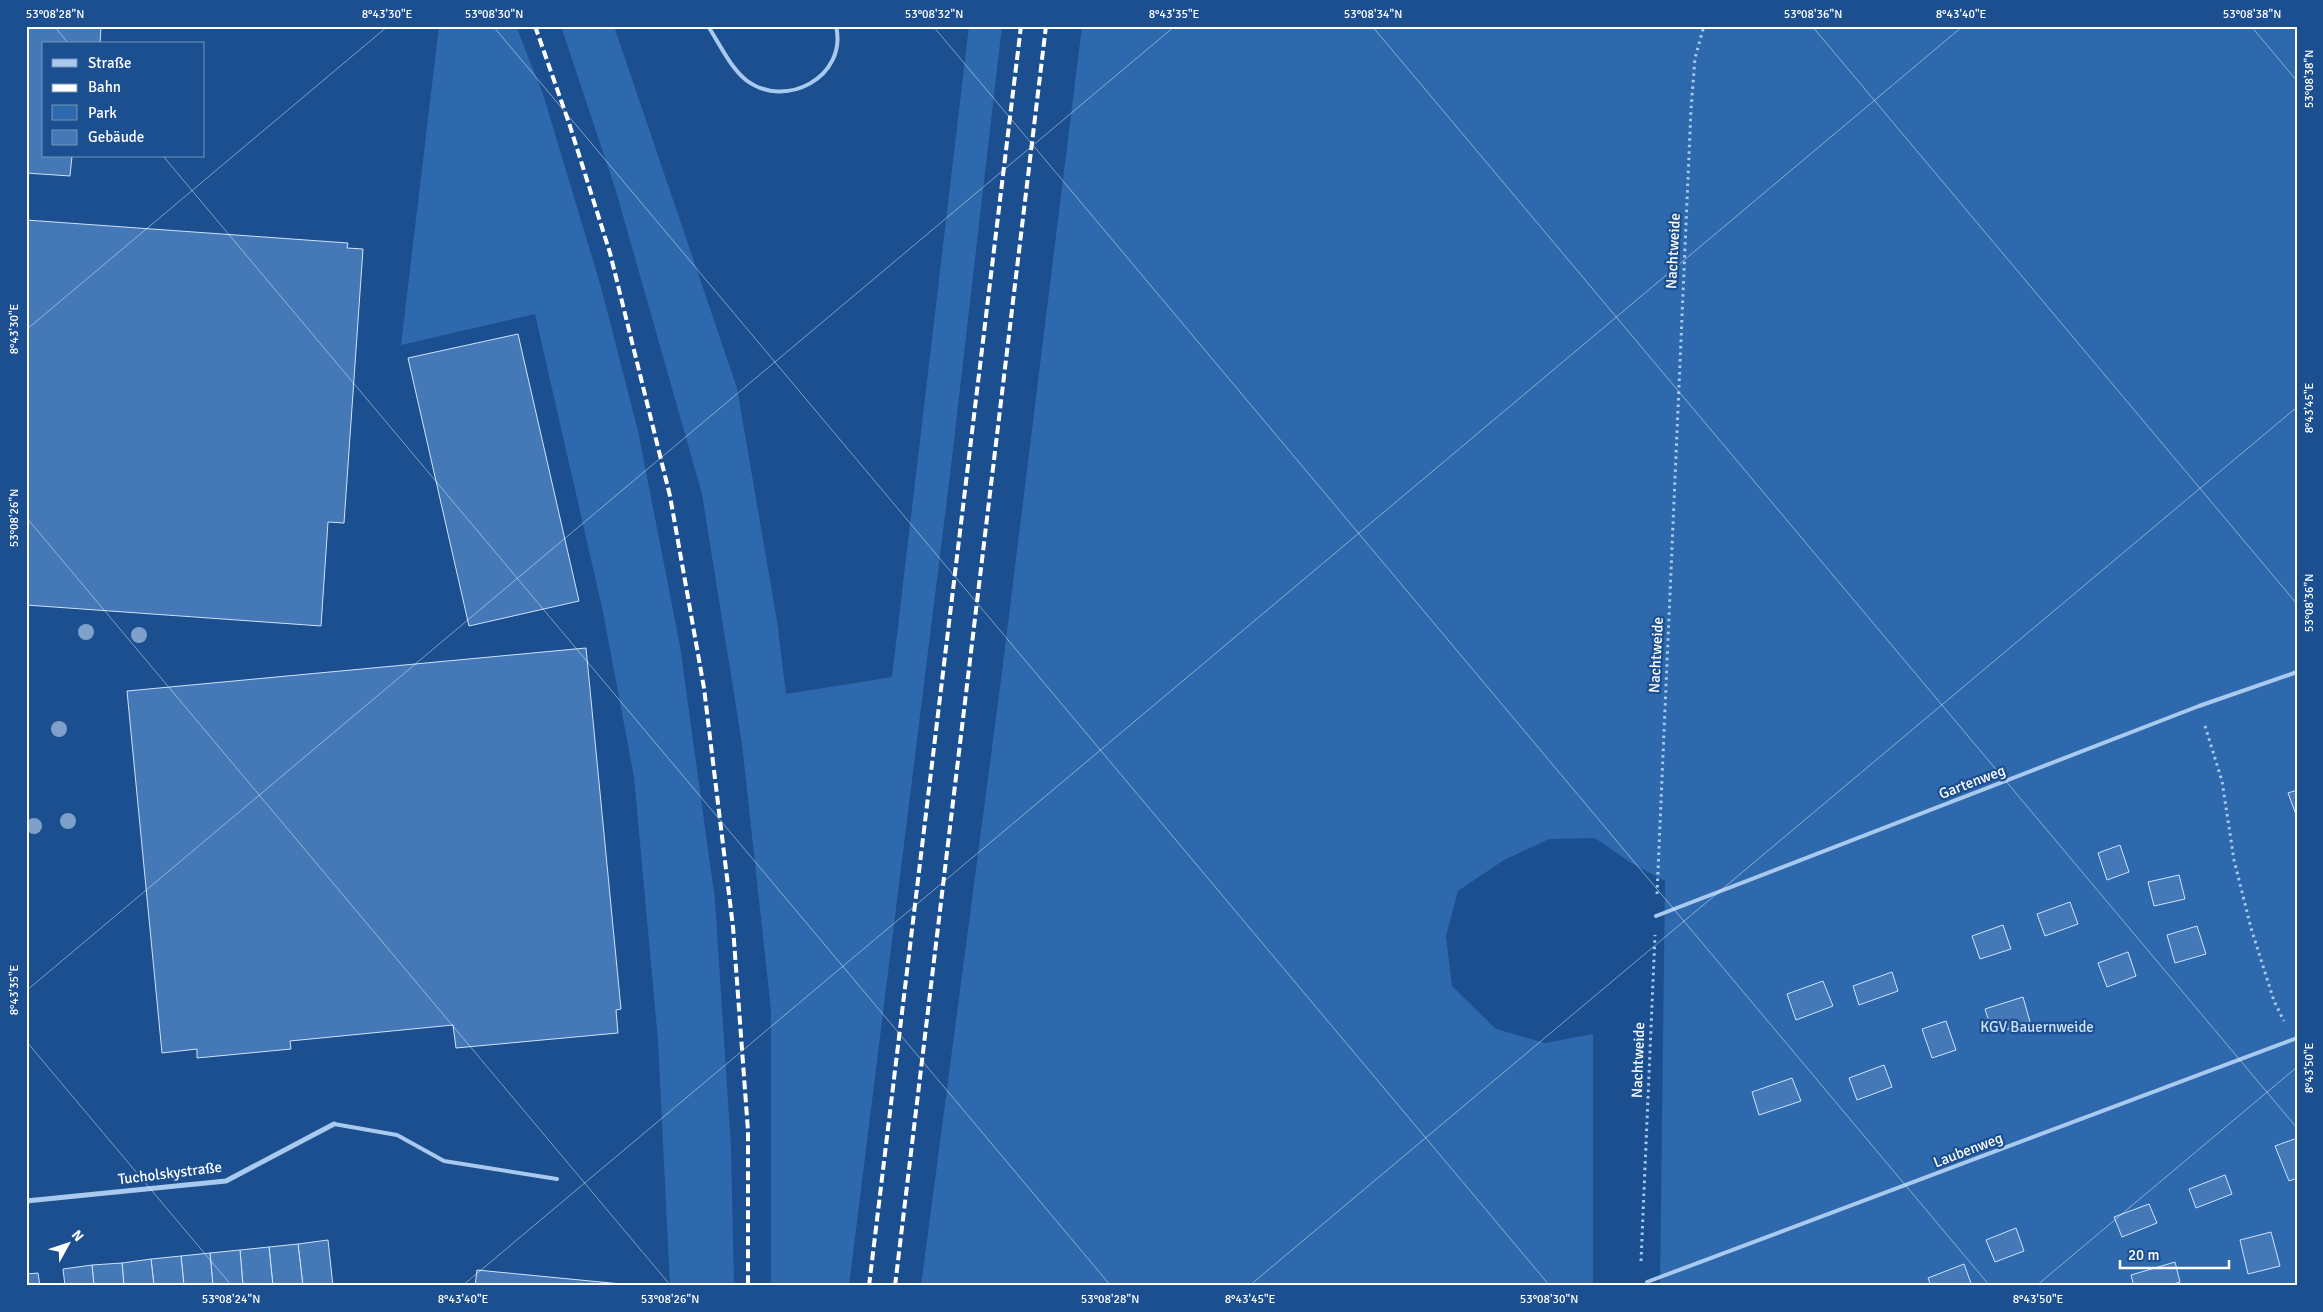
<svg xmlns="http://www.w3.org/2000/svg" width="2323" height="1312" viewBox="0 0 2323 1312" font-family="Signika,sans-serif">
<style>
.green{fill:#2e69ad}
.building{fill:#4478b7;stroke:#cfe3fa}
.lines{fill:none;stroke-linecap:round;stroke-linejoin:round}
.path{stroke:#a9c9ee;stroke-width:3;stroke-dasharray:2.5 4;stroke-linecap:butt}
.service{stroke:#a9c9ee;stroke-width:4}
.minor{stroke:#a9c9ee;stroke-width:5}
.rail{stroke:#fff;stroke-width:4;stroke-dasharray:9 4;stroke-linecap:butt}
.tree{fill:#7ea0ca}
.ticks{fill:none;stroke:#fff;stroke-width:1;stroke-opacity:0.45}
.labels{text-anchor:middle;stroke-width:4.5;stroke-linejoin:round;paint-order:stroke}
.street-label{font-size:15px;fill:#fff;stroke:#1b4f8f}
.park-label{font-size:15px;fill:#cfe3fa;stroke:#1b4f8f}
.neatline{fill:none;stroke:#fff;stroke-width:2}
.ticks-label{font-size:12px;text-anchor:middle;fill:#fff}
</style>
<rect width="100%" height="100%" fill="#1b4f8f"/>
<g class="green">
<path d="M 439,26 L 516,26 L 543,94 L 601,287 L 638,431 L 680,646 L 715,900 L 731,1148 L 734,1286 L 670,1286 L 658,1041 L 634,777 L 603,612 L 535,314 L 401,345 Z"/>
<path d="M 561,26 L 614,26 L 737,388 L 777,621 L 786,694 L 892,677 L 969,26 L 1002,26 L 950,475 L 849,1286 L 771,1286 L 771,1010 L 742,744 L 702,494 L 616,191 Z"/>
<path d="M 1082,26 L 2297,26 L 2297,1286 L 1660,1286 L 1665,881 L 1631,863 L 1595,838 L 1549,839 L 1504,860 L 1458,891 L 1446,936 L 1452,986 L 1496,1029 L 1545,1043 L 1593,1034 L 1593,1286 L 921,1286 L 1002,672 Z"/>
</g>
<g class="building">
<path d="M 26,26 L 101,26 L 100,44 L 44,44 L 44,156 L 72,156 L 70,176 L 26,173 Z"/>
<path d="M 26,220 L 348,243 L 347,248 L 363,249 L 344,523 L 328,522 L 321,626 L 26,605 Z"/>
<path d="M 518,334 L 579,601 L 469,626 L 408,358 Z"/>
<path d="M 586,648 L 621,1009 L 616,1010 L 618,1033 L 456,1048 L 453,1025 L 290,1041 L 291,1049 L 197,1058 L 197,1049 L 162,1053 L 127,691 Z"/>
<path d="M 2297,790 L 2297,817 L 2288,793 Z"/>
<path d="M 2120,845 L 2129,872 L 2107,880 L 2098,853 Z"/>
<path d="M 2179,875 L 2185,899 L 2154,906 L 2148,882 Z"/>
<path d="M 2070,902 L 2078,924 L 2045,936 L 2037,914 Z"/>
<path d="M 2003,925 L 2011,949 L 1980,959 L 1972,936 Z"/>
<path d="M 2197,926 L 2206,954 L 2175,963 L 2167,935 Z"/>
<path d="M 2128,952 L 2136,976 L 2107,987 L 2098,963 Z"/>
<path d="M 1892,972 L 1898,991 L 1859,1005 L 1853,986 Z"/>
<path d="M 1823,981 L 1833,1006 L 1796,1020 L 1787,994 Z"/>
<path d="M 2023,997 L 2030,1022 L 1993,1034 L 1985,1009 Z"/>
<path d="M 1946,1021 L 1956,1050 L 1932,1058 L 1922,1029 Z"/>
<path d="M 1884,1065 L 1892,1087 L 1857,1100 L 1849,1078 Z"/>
<path d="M 1792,1078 L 1801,1101 L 1759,1115 L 1752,1092 Z"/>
<path d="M 2297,1138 L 2297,1178 L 2289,1181 L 2275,1146 Z"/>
<path d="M 2225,1175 L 2232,1194 L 2196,1208 L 2189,1189 Z"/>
<path d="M 2149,1204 L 2157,1223 L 2122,1237 L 2114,1217 Z"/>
<path d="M 2016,1228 L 2024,1251 L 1995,1262 L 1986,1240 Z"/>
<path d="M 2271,1232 L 2280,1266 L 2248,1274 L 2240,1240 Z"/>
<path d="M 328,1240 L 333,1286 L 303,1286 L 298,1244 Z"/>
<path d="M 298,1244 L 303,1286 L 273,1286 L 269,1247 Z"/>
<path d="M 269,1247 L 273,1286 L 243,1286 L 240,1250 Z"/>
<path d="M 240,1250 L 243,1286 L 213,1286 L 210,1253 Z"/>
<path d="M 210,1253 L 213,1286 L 184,1286 L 181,1256 Z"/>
<path d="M 181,1256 L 184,1286 L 154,1286 L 151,1259 Z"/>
<path d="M 151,1259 L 154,1286 L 124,1286 L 122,1263 Z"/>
<path d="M 2175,1262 L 2180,1282 L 2167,1286 L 2134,1286 L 2131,1275 Z"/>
<path d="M 122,1263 L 124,1286 L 94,1286 L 92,1265 Z"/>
<path d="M 1964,1264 L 1972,1286 L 1931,1286 L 1928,1278 Z"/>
<path d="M 92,1265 L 94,1286 L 65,1286 L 63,1269 Z"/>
<path d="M 477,1270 L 642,1286 L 475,1286 Z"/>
<path d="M 38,1273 L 40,1286 L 26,1286 L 26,1274 Z"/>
</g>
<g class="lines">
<g class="path">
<path d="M 2205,726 L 2222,781 L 2234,860 L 2251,928 L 2274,1001 L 2284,1021"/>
<path d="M 1657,894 L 1691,109 L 1695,58 L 1704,26"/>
<path d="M 1641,1261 L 1655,935"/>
</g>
<g class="service">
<path d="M 708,26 C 719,43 730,67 746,80 C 785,110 848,77 836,26"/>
<path d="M 1656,916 L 2199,706 L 2297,672"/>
<path d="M 334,1124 L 397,1135 L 444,1161 L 557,1179"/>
<path d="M 1647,1282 L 2297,1038"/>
</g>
<path class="minor" d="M 26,1201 L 226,1181 L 334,1124"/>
<g class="rail">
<path d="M 535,26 L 569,123 L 610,253 L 670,496 L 704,688 L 733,927 L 748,1131 L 748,1286"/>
<path d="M 869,1286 L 1021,26"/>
<path d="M 895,1286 L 1046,26"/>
</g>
</g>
<g class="tree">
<circle cx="86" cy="632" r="8"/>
<circle cx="139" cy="635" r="8"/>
<circle cx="59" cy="729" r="8"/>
<circle cx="68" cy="821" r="8"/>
<circle cx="34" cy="826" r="8"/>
</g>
<path class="ticks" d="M 54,26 L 69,44M 493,26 L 1550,1286M 933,26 L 1990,1286M 1372,26 L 2297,1128M 1812,26 L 2297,604M 2251,26 L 2297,81M 163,156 L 1111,1286M 26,330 L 388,26M 26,517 L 671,1286M 26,991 L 1175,26M 26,1041 L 232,1286M 462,1286 L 1963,26M 1249,1286 L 2297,407M 2036,1286 L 2297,1067"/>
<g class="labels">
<g class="street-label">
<text transform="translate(1673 251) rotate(-87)" y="5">Nachtweide</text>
<text transform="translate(1656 655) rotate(-87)" y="5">Nachtweide</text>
<text transform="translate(1972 782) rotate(-21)" y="5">Gartenweg</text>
<text transform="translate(1638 1060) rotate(-88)" y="5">Nachtweide</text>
<text transform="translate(1968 1150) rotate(-21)" y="5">Laubenweg</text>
<text transform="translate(170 1173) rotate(-7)" y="5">Tucholskystraße</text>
</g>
<g class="park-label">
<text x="2037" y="1032">KGV Bauernweide</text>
</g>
</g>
<rect width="2323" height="1312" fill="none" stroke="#1b4f8f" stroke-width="55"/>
<rect x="42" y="42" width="162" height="115" fill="#1b4f8f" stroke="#7695bc"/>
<rect x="52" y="59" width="25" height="8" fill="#a9c9ee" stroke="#7695bc"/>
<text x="88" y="68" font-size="15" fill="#ffffff">Straße</text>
<rect x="52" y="84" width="25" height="8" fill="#ffffff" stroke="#7695bc"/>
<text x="88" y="92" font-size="15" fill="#ffffff">Bahn</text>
<rect x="52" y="105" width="25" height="15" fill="#2e69ad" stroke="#7695bc"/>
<text x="88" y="118" font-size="15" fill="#ffffff">Park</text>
<rect x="52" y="130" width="25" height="15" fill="#4478b7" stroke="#7695bc"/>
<text x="88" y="142" font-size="15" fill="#ffffff">Gebäude</text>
<g transform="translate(68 1244) rotate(50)" stroke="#1b4f8f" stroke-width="4" paint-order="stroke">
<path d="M0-4L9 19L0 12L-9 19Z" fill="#ffffff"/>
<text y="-8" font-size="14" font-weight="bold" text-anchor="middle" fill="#ffffff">N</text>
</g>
<path d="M2120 1260v8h109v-8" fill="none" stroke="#ffffff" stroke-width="2.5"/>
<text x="2128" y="1260" font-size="15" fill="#ffffff" stroke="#1b4f8f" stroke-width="4" paint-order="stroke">20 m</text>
<rect x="28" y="28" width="2268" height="1256" class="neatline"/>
<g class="ticks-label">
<text x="55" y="18">53°08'28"N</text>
<text x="387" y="18">8°43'30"E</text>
<text x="494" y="18">53°08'30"N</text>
<text x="934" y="18">53°08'32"N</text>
<text x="1174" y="18">8°43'35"E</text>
<text x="1373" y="18">53°08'34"N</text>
<text x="1813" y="18">53°08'36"N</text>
<text x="1961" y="18">8°43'40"E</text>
<text x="2252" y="18">53°08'38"N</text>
<text transform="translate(2309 79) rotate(-90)" y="4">53°08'38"N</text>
<text transform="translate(14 329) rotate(-90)" y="4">8°43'30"E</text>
<text transform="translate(2309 408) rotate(-90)" y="4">8°43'45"E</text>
<text transform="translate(14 518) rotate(-90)" y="4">53°08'26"N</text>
<text transform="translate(2309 603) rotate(-90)" y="4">53°08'36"N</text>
<text transform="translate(14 990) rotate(-90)" y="4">8°43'35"E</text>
<text transform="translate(2309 1068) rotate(-90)" y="4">8°43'50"E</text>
<text x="231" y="1303">53°08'24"N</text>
<text x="463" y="1303">8°43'40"E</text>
<text x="670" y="1303">53°08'26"N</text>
<text x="1110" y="1303">53°08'28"N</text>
<text x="1250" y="1303">8°43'45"E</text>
<text x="1549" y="1303">53°08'30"N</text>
<text x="2038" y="1303">8°43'50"E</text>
</g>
</svg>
